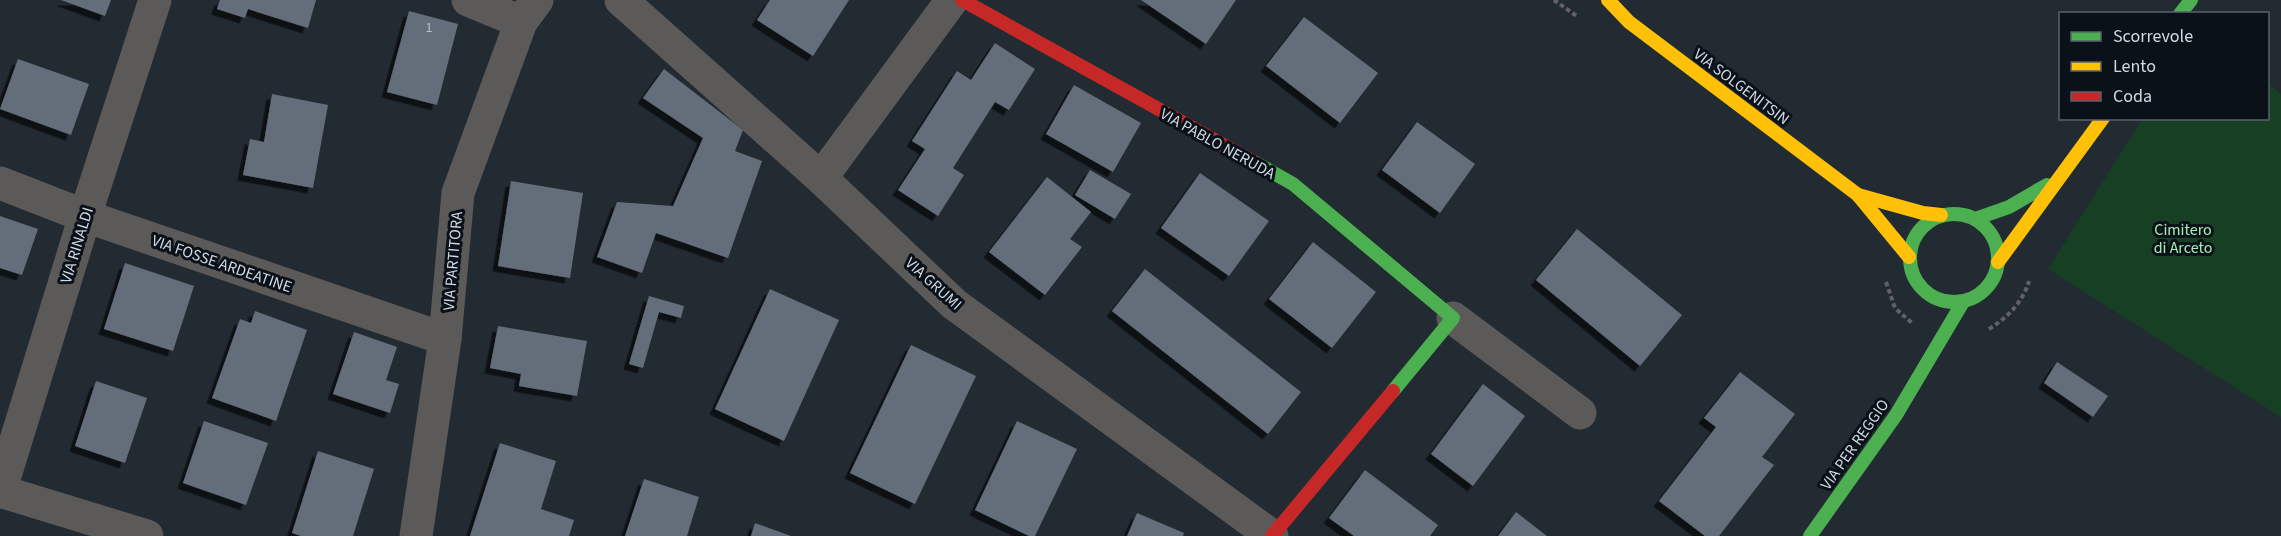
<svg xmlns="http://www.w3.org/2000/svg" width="2281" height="536" viewBox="0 0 2281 536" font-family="'Source Sans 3',sans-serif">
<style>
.green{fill:#163f24}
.building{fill:#636e7a;filter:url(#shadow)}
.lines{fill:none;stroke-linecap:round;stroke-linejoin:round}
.path{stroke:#626264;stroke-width:4;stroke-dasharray:4.5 3;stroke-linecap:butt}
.street{stroke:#5c5a59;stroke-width:33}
.fast{stroke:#4caf50;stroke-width:14}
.slow{stroke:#ffc107;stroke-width:14}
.jam{stroke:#c62828;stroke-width:14}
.labels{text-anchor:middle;stroke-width:6;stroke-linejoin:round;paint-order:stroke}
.number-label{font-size:14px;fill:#b5beca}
.street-label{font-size:16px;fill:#d0d9e4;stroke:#0b1118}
.park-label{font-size:16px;fill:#a7eeb6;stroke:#0b1118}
</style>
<defs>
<filter id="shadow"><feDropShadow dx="-5.5" dy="5.5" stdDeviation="0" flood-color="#0009"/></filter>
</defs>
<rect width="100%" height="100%" fill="#222a32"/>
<path class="green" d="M 2268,84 L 2281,94 L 2281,417 L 2048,269 L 2142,119 L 2268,118 Z"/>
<g class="building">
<path d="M 61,0 L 111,0 L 105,16 Z"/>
<path d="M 220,0 L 316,0 L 308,28 L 248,9 L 245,18 L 217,9 Z"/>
<path d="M 770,0 L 849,0 L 813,56 L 757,20 Z"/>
<path d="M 1141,0 L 1236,0 L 1206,44 Z"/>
<path d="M 409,11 L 458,24 L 437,105 L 387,92 Z"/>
<path d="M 1304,17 L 1378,73 L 1340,123 L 1266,66 Z"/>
<path d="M 995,43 L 1035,69 L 1009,110 L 995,102 L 953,168 L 964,175 L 938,216 L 898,190 L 925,149 L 912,141 L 957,71 L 971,80 Z"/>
<path d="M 18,59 L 89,84 L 71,135 L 0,109 Z"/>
<path d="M 664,69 L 743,130 L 735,151 L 762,161 L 728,258 L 656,233 L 642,273 L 597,257 L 617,202 L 673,206 L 703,138 L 643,98 Z"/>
<path d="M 1074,85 L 1141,123 L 1113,172 L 1046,134 Z"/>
<path d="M 272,94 L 328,105 L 313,188 L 243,175 L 250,139 L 264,142 Z"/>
<path d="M 1417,122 L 1475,164 L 1440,213 L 1382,170 Z"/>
<path d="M 1090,170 L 1131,194 L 1115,219 L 1075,195 Z"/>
<path d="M 1200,173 L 1269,221 L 1229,276 L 1161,228 Z"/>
<path d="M 1047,177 L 1091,212 L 1070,239 L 1082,247 L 1045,295 L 989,252 Z"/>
<path d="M 511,181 L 583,193 L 570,278 L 498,266 Z"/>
<path d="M 0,216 L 38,229 L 22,275 L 0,268 Z"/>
<path d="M 1577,229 L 1682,315 L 1640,366 L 1536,280 Z"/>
<path d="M 1313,242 L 1376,292 L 1332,348 L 1269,299 Z"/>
<path d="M 125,263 L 194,286 L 173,351 L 104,329 Z"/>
<path d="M 1145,269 L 1301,392 L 1268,434 L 1112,311 Z"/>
<path d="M 770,289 L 839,320 L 784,441 L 715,409 Z"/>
<path d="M 649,296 L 684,306 L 681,318 L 659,312 L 643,368 L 629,364 Z"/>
<path d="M 255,311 L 307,330 L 276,421 L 212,398 L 240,319 L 251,323 Z"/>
<path d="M 498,326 L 587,341 L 577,396 L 519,386 L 521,374 L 490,368 Z"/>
<path d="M 354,332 L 397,347 L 386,380 L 399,384 L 390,413 L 333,394 Z"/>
<path d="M 911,345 L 976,376 L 915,504 L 850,473 Z"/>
<path d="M 2057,362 L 2108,396 L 2093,417 L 2044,383 Z"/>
<path d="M 1740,372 L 1795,414 L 1762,457 L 1774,465 L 1719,536 L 1705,536 L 1659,501 L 1716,427 L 1704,418 Z"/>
<path d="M 96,381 L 147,398 L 125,463 L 75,446 Z"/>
<path d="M 1483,384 L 1525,416 L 1473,486 L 1431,454 Z"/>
<path d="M 204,421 L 268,443 L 246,505 L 183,483 Z"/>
<path d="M 1017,421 L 1077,449 L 1035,536 L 1029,536 L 975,510 Z"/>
<path d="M 500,443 L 556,461 L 541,509 L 574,520 L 569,536 L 470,536 Z"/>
<path d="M 318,451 L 374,469 L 353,536 L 301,536 L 292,533 Z"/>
<path d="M 1365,470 L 1438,525 L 1430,536 L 1354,536 L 1329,518 Z"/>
<path d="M 644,479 L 699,497 L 687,536 L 625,536 Z"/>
<path d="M 1516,512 L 1547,536 L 1498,536 Z"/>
<path d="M 1137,513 L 1184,533 L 1183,536 L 1127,536 Z"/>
<path d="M 755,523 L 791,536 L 751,536 Z"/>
</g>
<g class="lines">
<g class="path">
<path d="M 1554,0 L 1578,17"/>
<path d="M 1886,282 L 1895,308 L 1913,324"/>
<path d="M 1989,329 C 2007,318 2023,302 2029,281"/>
</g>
<g class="street">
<path d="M 468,0 L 521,22"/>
<path d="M 621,0 L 821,178 L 954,304 L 1272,536"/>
<path d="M 821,178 L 952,0"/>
<path d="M 0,183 L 85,216 L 445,339"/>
<path d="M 1453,318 L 1580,413"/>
<path d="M 0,491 L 147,536"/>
<path d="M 0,492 L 85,216 L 155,0"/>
<path d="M 416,536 L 445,339 L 458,193 L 521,22 L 537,0"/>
</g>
<g class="fast">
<path d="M 2180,14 L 2191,0"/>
<path d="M 1254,162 L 1293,184 L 1453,318 L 1393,391"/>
<circle cx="1954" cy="258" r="44"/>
<path d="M 1975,219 L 2009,207 L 2047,185"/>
<path d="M 1810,536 L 1896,415 L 1963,302"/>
</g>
<g class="slow">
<path d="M 1608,0 L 1629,22 L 1858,195 L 1909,257"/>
<path d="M 1858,195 L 1923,213 L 1941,215"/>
<path d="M 1998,262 L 2103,118"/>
</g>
<g class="jam">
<path d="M 962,0 L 1254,162"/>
<path d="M 1272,536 L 1393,391"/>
</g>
</g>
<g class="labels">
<g class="number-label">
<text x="429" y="32">1</text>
</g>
<g class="street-label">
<text transform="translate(1742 86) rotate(37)" y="6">VIA SOLGENITSIN</text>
<text transform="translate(1218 143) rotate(29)" y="6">VIA PABLO NERUDA</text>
<text transform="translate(76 245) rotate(-73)" y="6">VIA RINALDI</text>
<text transform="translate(452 261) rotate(-85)" y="6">VIA PARTITORA</text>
<text transform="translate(222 263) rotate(19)" y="6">VIA FOSSE ARDEATINE</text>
<text transform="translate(934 283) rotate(42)" y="6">VIA GRUMI</text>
<text transform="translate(1854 444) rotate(-55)" y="6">VIA PER REGGIO</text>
</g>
<g class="park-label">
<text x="2183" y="235">Cimitero<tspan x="2183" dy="18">di Arceto</tspan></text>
</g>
</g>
<rect x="2059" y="12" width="210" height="108" fill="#0b1118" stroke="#5a616a" stroke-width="1.5"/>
<rect x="2071" y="32" width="30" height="9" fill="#4caf50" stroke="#5a616a" stroke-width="1.5"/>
<text x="2113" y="42" font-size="18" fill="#d0d9e4">Scorrevole</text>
<rect x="2071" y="62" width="30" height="9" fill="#ffc107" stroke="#5a616a" stroke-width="1.5"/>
<text x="2113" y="72" font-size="18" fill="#d0d9e4">Lento</text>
<rect x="2071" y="92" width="30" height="9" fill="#c62828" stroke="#5a616a" stroke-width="1.5"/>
<text x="2113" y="102" font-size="18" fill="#d0d9e4">Coda</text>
</svg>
